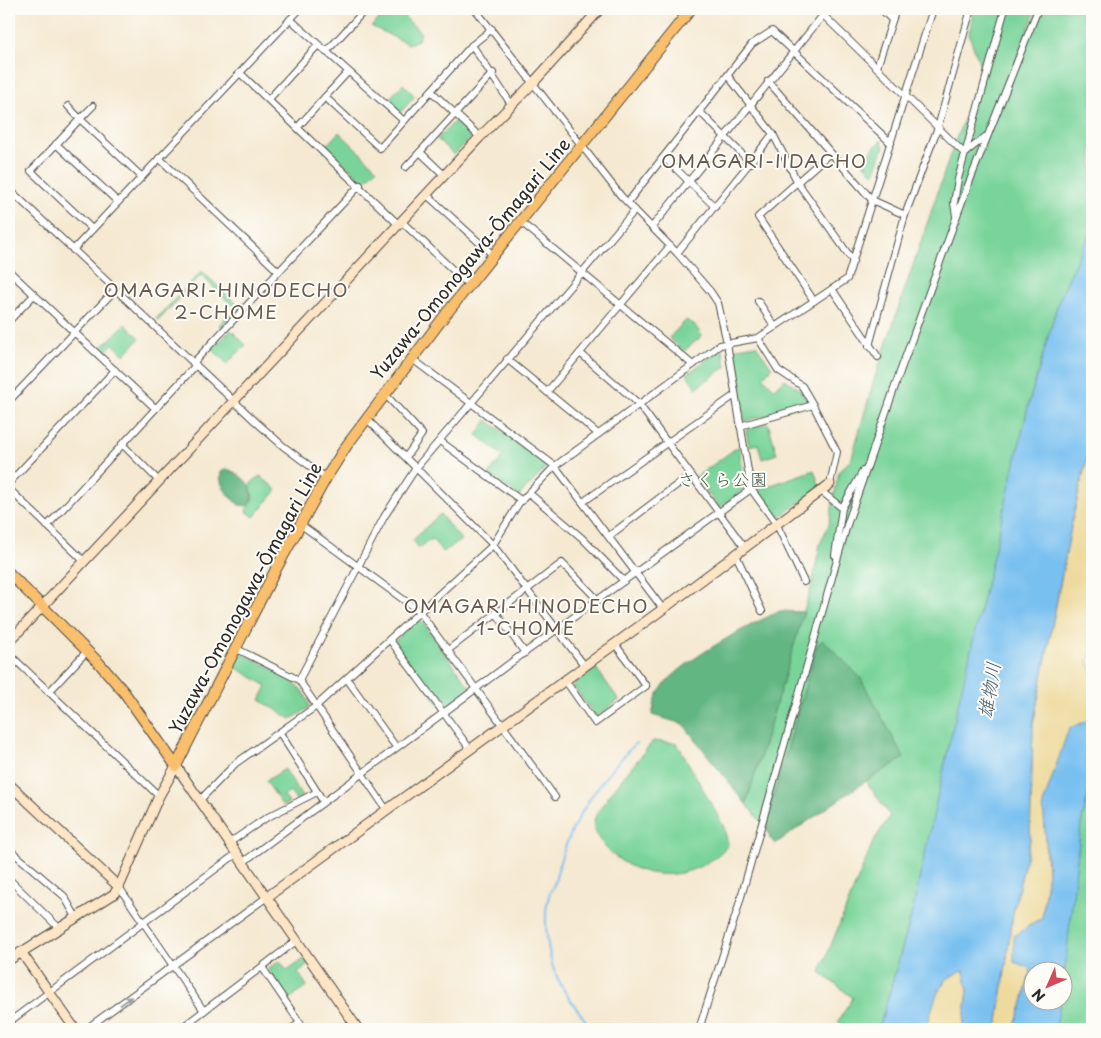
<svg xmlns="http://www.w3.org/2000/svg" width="1101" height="1038" viewBox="0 0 1101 1038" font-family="'Playpen Sans','Klee One',sans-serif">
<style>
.green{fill:#79d49a;stroke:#528062}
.forest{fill:#62b682;stroke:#467056}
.sand{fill:#eeda9e;stroke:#8c8264}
.water{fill:#78c0f0;stroke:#52768e}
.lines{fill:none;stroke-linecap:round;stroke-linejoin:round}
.stream{stroke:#78c0f0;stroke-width:2}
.street-casing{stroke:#494844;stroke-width:8}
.secondary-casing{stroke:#494844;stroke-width:11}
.primary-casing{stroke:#494844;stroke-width:12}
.street{stroke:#fff;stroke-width:6}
.secondary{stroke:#fde5c5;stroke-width:9}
.primary{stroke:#f9bf6d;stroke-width:10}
.oneway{fill:#a0a0a0}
.labels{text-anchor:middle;stroke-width:4;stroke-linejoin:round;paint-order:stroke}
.street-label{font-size:18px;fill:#2b2b2b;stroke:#fdfcf7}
.park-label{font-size:18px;fill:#425e4c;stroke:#fdfcf7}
.neighbourhood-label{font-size:19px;letter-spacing:1px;fill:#695a50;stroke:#fdfcf7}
.water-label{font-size:19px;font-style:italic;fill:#465f70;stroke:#fdfcf7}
</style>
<rect width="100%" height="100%" fill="#fdfcf7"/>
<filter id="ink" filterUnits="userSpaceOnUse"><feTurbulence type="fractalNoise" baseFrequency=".02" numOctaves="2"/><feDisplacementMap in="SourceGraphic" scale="10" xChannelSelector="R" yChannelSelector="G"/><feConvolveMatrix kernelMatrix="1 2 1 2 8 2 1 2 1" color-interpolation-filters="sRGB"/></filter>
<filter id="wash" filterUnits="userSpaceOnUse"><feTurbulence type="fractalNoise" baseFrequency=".0096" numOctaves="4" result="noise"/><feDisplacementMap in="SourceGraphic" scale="20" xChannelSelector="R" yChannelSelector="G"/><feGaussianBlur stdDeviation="1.12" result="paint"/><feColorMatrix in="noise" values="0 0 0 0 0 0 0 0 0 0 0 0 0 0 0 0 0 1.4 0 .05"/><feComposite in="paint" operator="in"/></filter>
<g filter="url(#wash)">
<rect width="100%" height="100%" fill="#f5e9d2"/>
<g class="green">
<path d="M 397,9 L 421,33 L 418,40 L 408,44 L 371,26 L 389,11 Z"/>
<path d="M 973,9 L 1036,9 L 980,149 L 1039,9 L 1092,9 L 1092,233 L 1083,246 L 1058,303 L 1029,403 L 911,917 L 879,1029 L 845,1029 L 838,1021 L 853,998 L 820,972 L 873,842 L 890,816 L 866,781 L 904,758 L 823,641 L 817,645 L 766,823 L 762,823 L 746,804 L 813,580 L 820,544 L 829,524 L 839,471 L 851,460 L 874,380 L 955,141 L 983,73 L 969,35 Z"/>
<path d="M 403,84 L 415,96 L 399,114 L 386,102 Z"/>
<path d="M 458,118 L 474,134 L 454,155 L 437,139 Z"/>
<path d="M 339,132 L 377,169 L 364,182 L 326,146 Z"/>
<path d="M 881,140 L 884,147 L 874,174 L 862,161 Z"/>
<path d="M 202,271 L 241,308 L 221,327 L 219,325 L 235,308 L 201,275 L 158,321 L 156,319 Z"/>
<path d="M 686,320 L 694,324 L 702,336 L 684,351 L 669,338 Z"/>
<path d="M 125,324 L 140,338 L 124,355 L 113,344 L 103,354 L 99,350 Z"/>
<path d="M 231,330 L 246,345 L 227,364 L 212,349 Z"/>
<path d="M 756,345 L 772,368 L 763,377 L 774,388 L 785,379 L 802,391 L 810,404 L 745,421 L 731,349 Z"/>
<path d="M 720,350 L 723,351 L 726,367 L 696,388 L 687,374 Z"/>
<path d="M 487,420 L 544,462 L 546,468 L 519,496 L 489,474 L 503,456 L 477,435 Z"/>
<path d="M 768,423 L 777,454 L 762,459 L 758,444 L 749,446 L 746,430 Z"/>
<path d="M 739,446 L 746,488 L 719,508 L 696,477 Z"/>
<path d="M 814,470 L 820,488 L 779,517 L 776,516 L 757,490 Z"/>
<path d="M 260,476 L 277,490 L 254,517 L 246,511 L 253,498 L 250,484 Z"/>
<path d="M 440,514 L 461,540 L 443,552 L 432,539 L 419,548 L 413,540 Z"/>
<path d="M 417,620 L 422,621 L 471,689 L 443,710 L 394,642 Z"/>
<path d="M 241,653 C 261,663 309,682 309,708 L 291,719 L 260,700 L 267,686 L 235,667 Z"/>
<path d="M 596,668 L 619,700 L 596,717 L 572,685 Z"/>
<path d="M 653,741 L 677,743 L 724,827 L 728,845 C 696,882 642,885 607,849 C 601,843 592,830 594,821 C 597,806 642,756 653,741 Z"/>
<path d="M 285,769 L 302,797 L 296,800 L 290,792 L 284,796 L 289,803 L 283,806 L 266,781 Z"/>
<path d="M 1092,778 L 1092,1029 L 1055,1029 L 1059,1001 L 1064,1000 L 1064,970 L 1081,824 Z"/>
<path d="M 304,959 L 308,965 L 298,972 L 307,986 L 289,999 L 268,969 L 280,961 L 287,971 Z"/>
</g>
<g class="forest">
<path d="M 227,469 C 241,474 260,489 248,506 L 239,505 C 229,496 218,486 221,472 Z"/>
<path d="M 780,611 L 804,612 L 746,804 L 683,724 L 652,715 C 654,709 654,701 657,696 C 669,666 751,624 780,611 Z"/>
<path d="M 823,640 L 860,677 L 904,758 L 866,781 L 775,844 L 770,838 L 766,823 L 817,645 Z"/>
</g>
<g class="sand">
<path d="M 1092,437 L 1092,651 L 1088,661 L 1092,672 L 1092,711 L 1045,851 L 1048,871 L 1042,918 L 1028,925 L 1014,962 L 1031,968 L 1022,1006 L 1013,1029 L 997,1029 L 1013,913 L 1030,840 L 1033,725 L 1073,517 Z"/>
<path d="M 964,971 L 968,991 L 963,1029 L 926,1029 C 934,1004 935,977 964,971 Z"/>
</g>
<g class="water">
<path d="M 1092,233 L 1092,437 L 1073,517 L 1033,725 L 1030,840 L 1013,913 L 997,1029 L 963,1029 L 968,991 L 964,971 C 935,978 935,1004 926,1029 L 879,1029 L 911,917 L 956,713 L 1029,403 L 1058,303 L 1083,246 Z"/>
<path d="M 1092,711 L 1092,778 L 1081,824 L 1064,977 L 1064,970 L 1034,970 L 1034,1000 L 1060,1001 L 1056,1029 L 1013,1029 L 1022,1006 L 1031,968 L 1014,962 L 1014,936 L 1042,918 L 1048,871 L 1043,804 L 1069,728 L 1089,720 Z"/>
</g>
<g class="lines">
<path class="stream" d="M 592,1029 C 577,1009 557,985 551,961 C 547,942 543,914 549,896 C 550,890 555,885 556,878 C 567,825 598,781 636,743"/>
</g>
</g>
<g filter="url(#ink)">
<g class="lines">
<g class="street-casing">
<g id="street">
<path d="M 475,9 L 621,196 L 677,253 L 710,291 L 718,303 L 727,343 L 751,489 L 777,525 L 804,582"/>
<path d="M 817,9 L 964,153"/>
<path d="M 881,9 L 892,20"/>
<path d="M 290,19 L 404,121"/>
<path d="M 472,45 L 511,104"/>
<path d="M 326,52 L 363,12"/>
<path d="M 877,67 L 896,9"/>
<path d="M 240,73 L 399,225"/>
<path d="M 728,76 L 773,134 L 798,183 L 853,261"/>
<path d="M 768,81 L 872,200 L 905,215"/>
<path d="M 431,91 L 480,137"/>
<path d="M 325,97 L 348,72"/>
<path d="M 269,99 L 318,45"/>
<path d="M 68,106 L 80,119 L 93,106"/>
<path d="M 700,112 L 751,163"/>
<path d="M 298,127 L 325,97 L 380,148 L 472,45 L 492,29"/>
<path d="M 56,144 L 118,202"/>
<path d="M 420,152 L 444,175"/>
<path d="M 965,153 L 985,137"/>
<path d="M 664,157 L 715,207"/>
<path d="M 159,158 L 278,271"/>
<path d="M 406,167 L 493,73"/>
<path d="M 9,189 L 255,421 L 283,446 L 326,478"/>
<path d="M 427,195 L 493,255"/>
<path d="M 628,202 L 752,44 L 772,31 L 891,143"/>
<path d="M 956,216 L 954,203 L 958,179 L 1005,9"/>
<path d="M 402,222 L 469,285"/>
<path d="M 521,222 L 693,365"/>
<path d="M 652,227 L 828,9"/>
<path d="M 92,229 L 31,171 L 80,119 L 142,177"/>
<path d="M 73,250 L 300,9"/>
<path d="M 677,253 L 773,134"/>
<path d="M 9,271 L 155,408"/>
<path d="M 832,289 L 878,357"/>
<path d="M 758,301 L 775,327"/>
<path d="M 814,301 L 758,217 L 830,153"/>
<path d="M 9,321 L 34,295"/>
<path d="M 758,338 L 778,370 L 802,386 L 813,405 L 837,452 L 830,484"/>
<path d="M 869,346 L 905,215 L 938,127 L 971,9"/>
<path d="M 580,353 L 638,403 L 745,548"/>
<path d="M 411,358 L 555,466 L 663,609"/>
<path d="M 507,359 L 597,433"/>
<path d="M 193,363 L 360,185"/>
<path d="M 547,392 L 670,246"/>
<path d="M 384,393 L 422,434 L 406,457"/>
<path d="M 9,401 L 115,290"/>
<path d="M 366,418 L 493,545 L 584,665"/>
<path d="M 740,426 L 813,405"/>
<path d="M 440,441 L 522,501"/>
<path d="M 122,444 L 159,481"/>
<path d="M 9,483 L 115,370"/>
<path d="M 9,489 L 84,561"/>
<path d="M 821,491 L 842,508"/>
<path d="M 529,493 L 582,538 L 624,581"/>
<path d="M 583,502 L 735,395"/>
<path d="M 300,524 L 419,611 L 555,797"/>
<path d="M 47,526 L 196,365"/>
<path d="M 609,536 L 690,475"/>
<path d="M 736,555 L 762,611"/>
<path d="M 835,555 L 842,508 L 863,471"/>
<path d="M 496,613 L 525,653"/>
<path d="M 390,640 L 470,749"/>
<path d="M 237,649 L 299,680 L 386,809"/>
<path d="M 448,650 L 562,563 L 598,600"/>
<path d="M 9,654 L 159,796"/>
<path d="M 347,679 L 396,747"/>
<path d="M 299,680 L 384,517 L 416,468 L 635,210"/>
<path d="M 565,680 L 595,723 L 646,686 L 615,644"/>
<path d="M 49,692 L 88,650"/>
<path d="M 280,733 L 323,801"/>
<path d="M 200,800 L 236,763 L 315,707 L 493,545 L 519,503 L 555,466 L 720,345 L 758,338 L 847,279 L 933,9"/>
<path d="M 229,843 L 266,818 L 317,792"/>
<path d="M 9,849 L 64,896 L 76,917"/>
<path d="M 242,863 L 509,664 L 751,489"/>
<path d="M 9,879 L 59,928"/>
<path d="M 119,887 L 204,1011"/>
<path d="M 262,967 L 304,1029"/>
<path d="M 9,1022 L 236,854"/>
<path d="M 86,1029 L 267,897"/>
<path d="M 180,1029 L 296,941"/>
<path d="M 291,1029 L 300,1023"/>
<path d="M 699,1029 L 737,911 L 847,525 L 901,369 L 967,188 L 1038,9"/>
</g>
</g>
<g class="secondary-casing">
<g id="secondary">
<path d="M 9,642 L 480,137 L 534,82 L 600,9"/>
<path d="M 9,784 L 119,887"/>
<path d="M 267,897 L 663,609 L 830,484"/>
<path d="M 21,952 L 75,1029"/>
<path d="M 9,960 L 114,894 L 119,887 L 159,796 L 176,766 L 358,1029"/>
</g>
</g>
<g class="primary-casing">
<path id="primary" d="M 9,573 L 99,663 L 124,692 L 176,766 L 276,569 L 326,478 L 347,445 L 446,314 L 691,9"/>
</g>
<use href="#street" class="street"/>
<use href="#secondary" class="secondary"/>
<use href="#primary" class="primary"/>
</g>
<defs><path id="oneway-solid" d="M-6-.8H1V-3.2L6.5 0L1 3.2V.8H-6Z" transform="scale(1.25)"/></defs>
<use class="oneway" href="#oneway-solid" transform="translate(126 1001) rotate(-36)"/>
</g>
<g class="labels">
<g class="street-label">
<text transform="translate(471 259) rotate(-51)" y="6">Yuzawa-Omonogawa-Ōmagari Line</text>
<text transform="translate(246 598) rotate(-62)" y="6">Yuzawa-Omonogawa-Ōmagari Line</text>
</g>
<g class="park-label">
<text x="723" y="486">さくら公園</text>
</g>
<g class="neighbourhood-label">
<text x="764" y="168">OMAGARI-IIDACHO</text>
<text x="226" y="297">OMAGARI-HINODECHO<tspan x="226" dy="22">2-CHOME</tspan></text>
<text x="526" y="613">OMAGARI-HINODECHO<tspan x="526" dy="22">1-CHOME</tspan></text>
</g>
<g class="water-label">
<text transform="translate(989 690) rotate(-81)" y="7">雄物川</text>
</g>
</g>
<rect width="1101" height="1038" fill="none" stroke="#fdfcf7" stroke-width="30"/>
<g transform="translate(1048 986) rotate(225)"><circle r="24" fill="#fdfcf7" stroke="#a9a8a5"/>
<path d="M0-4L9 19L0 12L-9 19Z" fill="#d1495b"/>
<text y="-8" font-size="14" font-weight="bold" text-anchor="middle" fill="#2b2b2b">N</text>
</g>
</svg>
